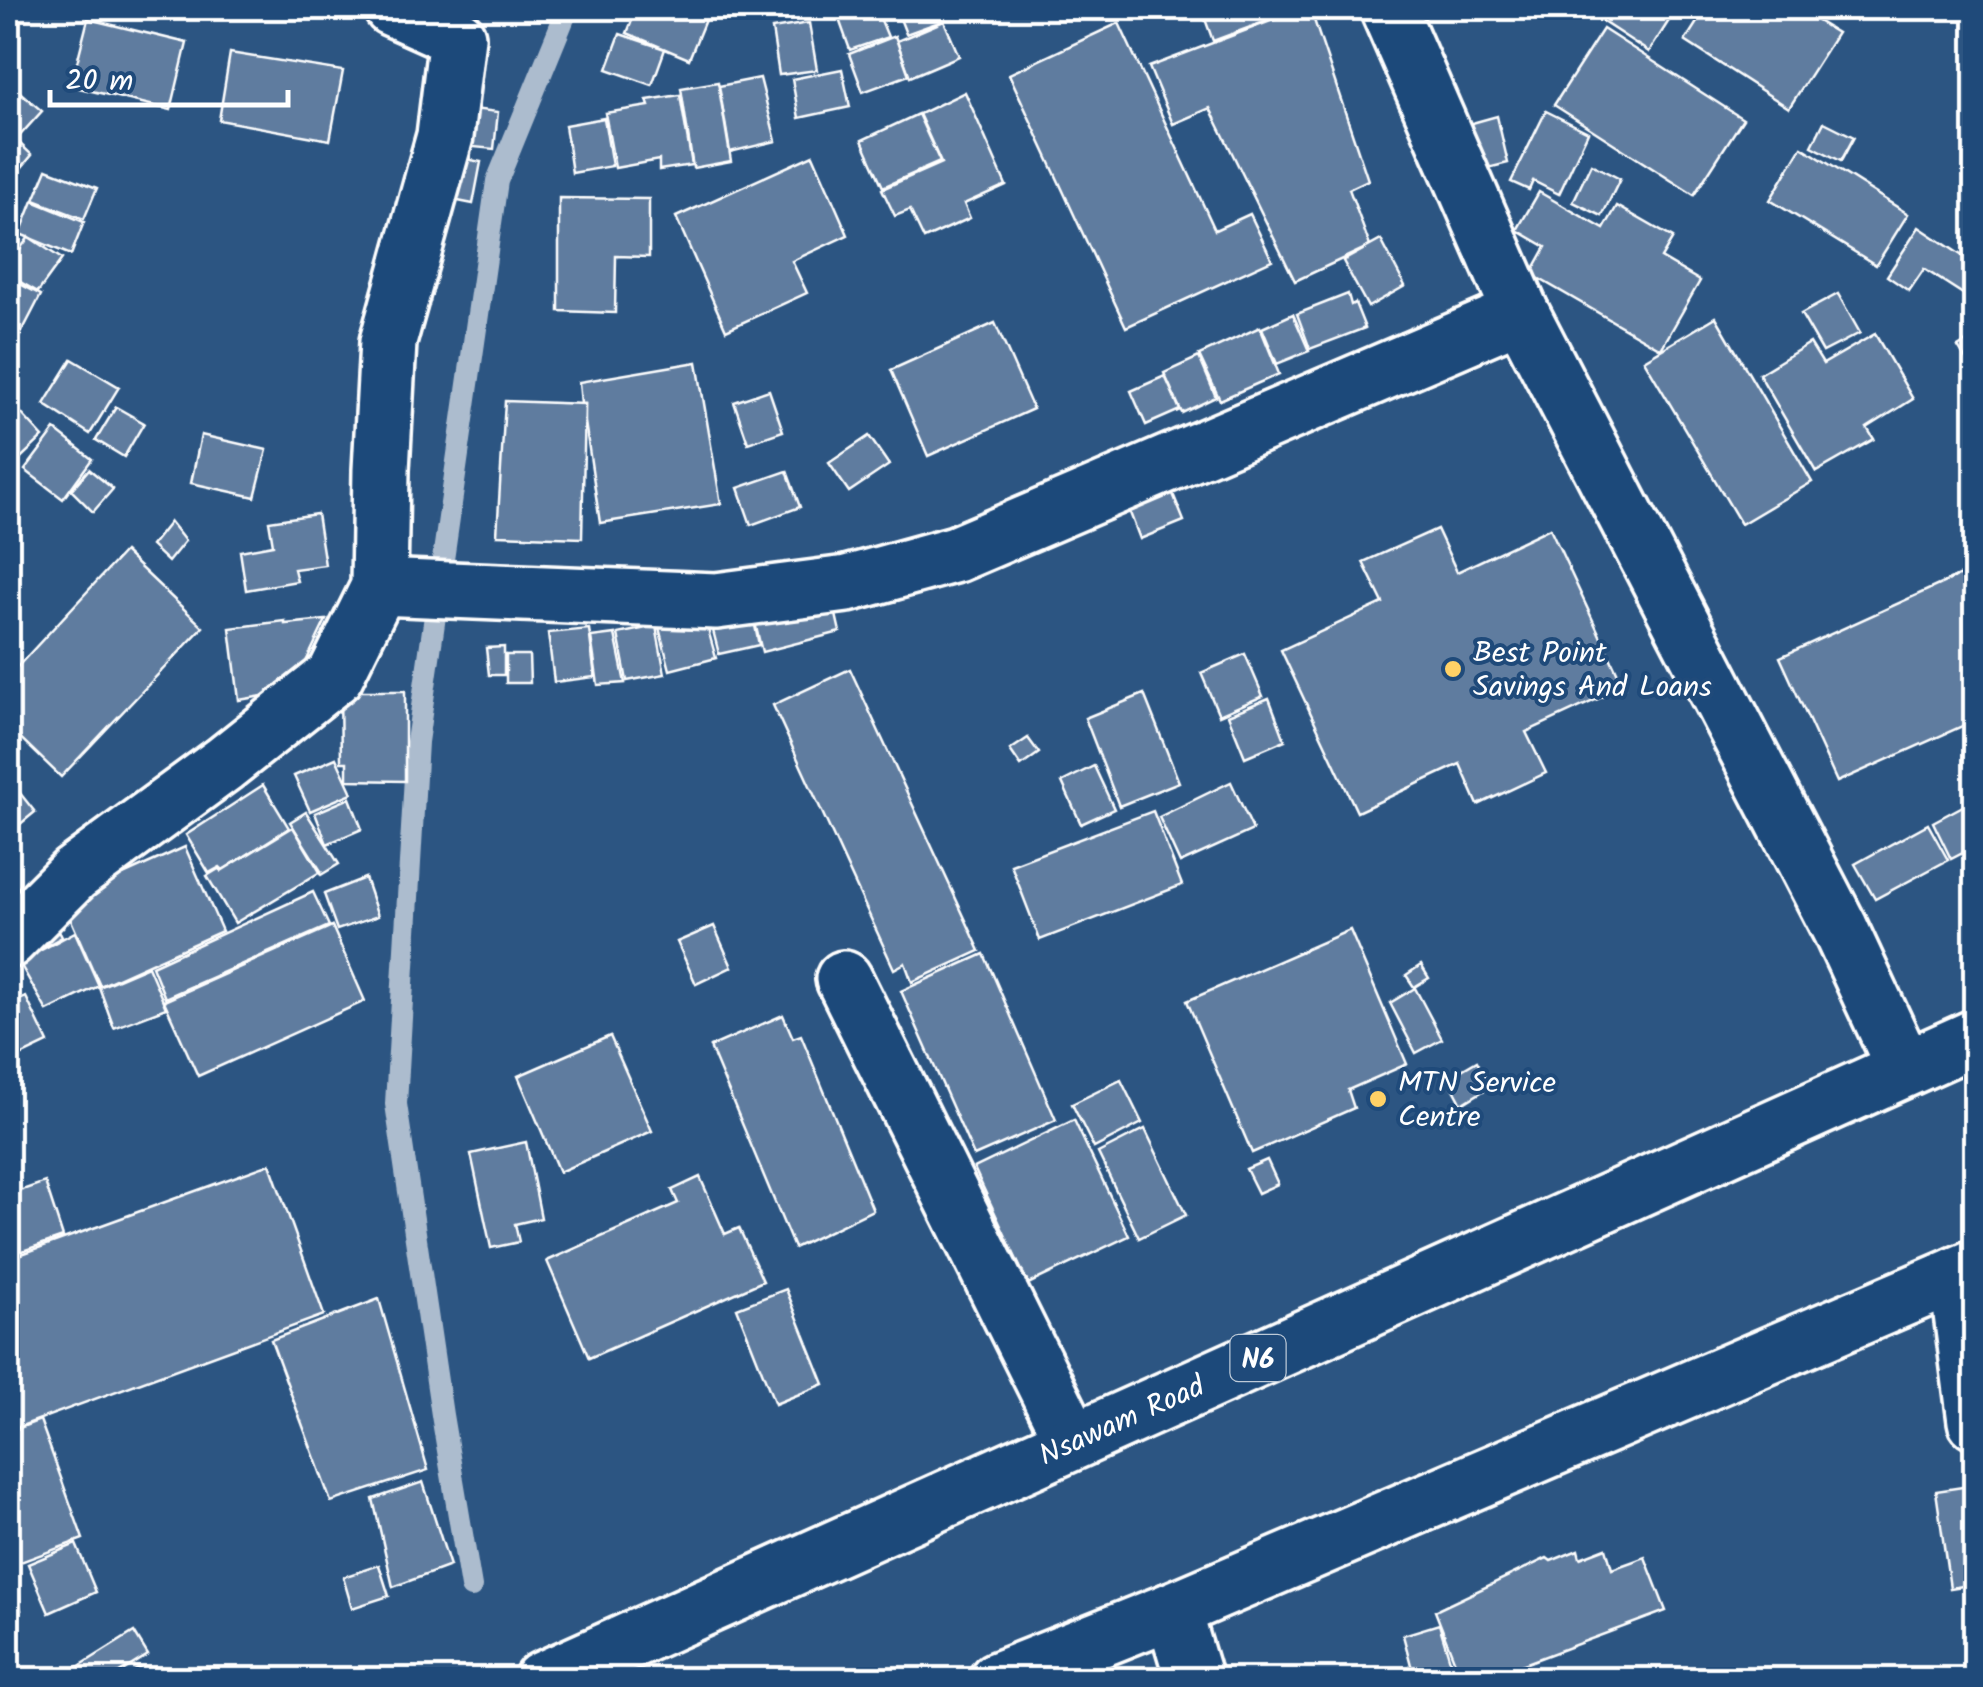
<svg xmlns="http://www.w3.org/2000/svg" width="1983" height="1687" viewBox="0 0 1983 1687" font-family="Kalam,sans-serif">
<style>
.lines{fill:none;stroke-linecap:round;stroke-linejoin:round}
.stream{stroke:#acbcce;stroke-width:22}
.building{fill:#5e7c9f;stroke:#fff;stroke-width:2.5}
.minor-casing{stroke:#fff;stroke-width:62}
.highway-casing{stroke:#fff;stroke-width:62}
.minor{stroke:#1f4a7a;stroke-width:55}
.highway{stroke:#1f4a7a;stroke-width:55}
.poi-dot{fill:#ffd166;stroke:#1f4a7a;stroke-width:4}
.labels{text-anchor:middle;stroke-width:8;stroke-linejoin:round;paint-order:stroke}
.shield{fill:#1f4a7a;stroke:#bcc9d7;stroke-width:2.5}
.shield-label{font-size:28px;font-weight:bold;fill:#fff}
.poi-label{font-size:30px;fill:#fff;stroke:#1f4a7a;text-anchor:start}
.street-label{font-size:30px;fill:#fff;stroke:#1f4a7a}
</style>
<rect width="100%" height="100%" fill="#2c5582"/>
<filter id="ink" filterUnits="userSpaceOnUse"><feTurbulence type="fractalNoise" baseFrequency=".01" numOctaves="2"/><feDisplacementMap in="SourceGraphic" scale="20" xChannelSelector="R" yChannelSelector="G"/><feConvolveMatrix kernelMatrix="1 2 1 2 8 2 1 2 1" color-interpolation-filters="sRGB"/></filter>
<g filter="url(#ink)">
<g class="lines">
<path class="stream" d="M 471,1587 L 442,1415 L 396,1104 L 417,742 L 497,181 L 568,8"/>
</g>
<g class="building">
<path d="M 637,8 L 688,8 L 707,15 L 689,59 L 627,33 Z"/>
<path d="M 835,8 L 876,8 L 888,37 L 850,50 Z"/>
<path d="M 896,8 L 936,8 L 942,21 L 906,34 Z"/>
<path d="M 1201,8 L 1292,8 L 1293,11 L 1213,41 Z"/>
<path d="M 1305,8 L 1310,8 L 1368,180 L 1349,189 L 1370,246 L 1295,281 L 1210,108 L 1173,124 L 1149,67 Z"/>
<path d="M 1569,8 L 1677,8 L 1649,52 L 1583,9 L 1579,14 Z"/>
<path d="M 1706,8 L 1796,8 L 1837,33 L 1789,108 L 1685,41 Z"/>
<path d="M 88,19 L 187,43 L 171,110 L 71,86 Z"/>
<path d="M 944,21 L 959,56 L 910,77 L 897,41 Z"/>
<path d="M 809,23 L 817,70 L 779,75 L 772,29 Z"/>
<path d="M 1119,23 L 1215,230 L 1250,214 L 1272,260 L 1126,327 L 1009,74 Z"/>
<path d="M 1603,29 L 1743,119 L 1694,195 L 1554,105 Z"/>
<path d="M 620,34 L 665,49 L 652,85 L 607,69 Z"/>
<path d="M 895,36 L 909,75 L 863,92 L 849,54 Z"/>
<path d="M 230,53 L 343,71 L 330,140 L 219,120 Z"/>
<path d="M 842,69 L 850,107 L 799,118 L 792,79 Z"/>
<path d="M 760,78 L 776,141 L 730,152 L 719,86 Z"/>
<path d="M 8,82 L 42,111 L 16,140 L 32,155 L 8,184 Z"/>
<path d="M 718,82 L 731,161 L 693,168 L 681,88 Z"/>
<path d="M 965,92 L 1006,185 L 964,204 L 970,218 L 924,239 L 910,210 L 895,216 L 882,189 L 941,163 L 919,114 Z"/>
<path d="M 680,95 L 692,165 L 659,170 L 659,160 L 615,168 L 605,113 L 649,106 L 647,100 Z"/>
<path d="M 456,107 L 498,112 L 494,149 L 452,145 Z"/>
<path d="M 1546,111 L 1588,132 L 1559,194 L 1533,181 L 1529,190 L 1511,182 Z"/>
<path d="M 918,114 L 940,162 L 883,187 L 862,140 Z"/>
<path d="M 1497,116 L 1508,163 L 1476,171 L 1465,125 Z"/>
<path d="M 604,118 L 612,166 L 572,173 L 565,125 Z"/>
<path d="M 1824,122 L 1854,137 L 1841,161 L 1812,146 Z"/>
<path d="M 1802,147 L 1908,214 L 1876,265 L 1770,200 Z"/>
<path d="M 441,154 L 481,162 L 473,204 L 433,196 Z"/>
<path d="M 813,155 L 848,235 L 792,261 L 807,293 L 726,330 L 676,217 Z"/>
<path d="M 1591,164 L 1620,179 L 1602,216 L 1573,202 Z"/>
<path d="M 47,169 L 97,188 L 84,219 L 34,200 Z"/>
<path d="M 1539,192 L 1604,229 L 1617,206 L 1673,238 L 1661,258 L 1700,281 L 1661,349 L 1531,274 L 1546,247 L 1517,230 Z"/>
<path d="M 559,198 L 649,199 L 649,257 L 616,256 L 615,313 L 559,311 Z"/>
<path d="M 33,201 L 84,222 L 71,255 L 20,234 Z"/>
<path d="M 1919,227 L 1976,265 L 1976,276 L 1963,294 L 1924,269 L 1909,291 L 1887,276 Z"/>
<path d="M 29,237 L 62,259 L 38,292 L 8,275 L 8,265 Z"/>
<path d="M 1381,240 L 1405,286 L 1368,307 L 1343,261 Z"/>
<path d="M 8,278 L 41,295 L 11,353 L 8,352 Z"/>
<path d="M 1348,294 L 1351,305 L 1355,303 L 1365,328 L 1310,349 L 1297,314 Z"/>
<path d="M 1838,294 L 1860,333 L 1823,352 L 1801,314 Z"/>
<path d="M 1293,314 L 1309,351 L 1277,364 L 1262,328 Z"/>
<path d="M 1716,317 L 1812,482 L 1741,524 L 1644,360 Z"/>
<path d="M 995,323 L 1033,409 L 928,456 L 891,370 Z"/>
<path d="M 1260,327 L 1279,374 L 1220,400 L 1199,355 Z"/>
<path d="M 1875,334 L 1913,399 L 1867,428 L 1874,439 L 1816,472 L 1759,374 L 1810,343 L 1823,364 Z"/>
<path d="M 1976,336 L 1976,376 L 1958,347 Z"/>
<path d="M 1199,357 L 1216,397 L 1182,413 L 1164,373 Z"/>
<path d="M 72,359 L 119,387 L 90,434 L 44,404 Z"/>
<path d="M 697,362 L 721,504 L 600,523 L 585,422 L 585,404 L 581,404 L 579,382 Z"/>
<path d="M 1165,376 L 1180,410 L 1146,425 L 1131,391 Z"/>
<path d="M 769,390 L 783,431 L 748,443 L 734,402 Z"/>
<path d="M 8,399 L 43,437 L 8,470 Z"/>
<path d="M 505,401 L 585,404 L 582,538 L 497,535 Z"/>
<path d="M 116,407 L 144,423 L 124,457 L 96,440 Z"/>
<path d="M 55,430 L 92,459 L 63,499 L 25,470 Z"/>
<path d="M 201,435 L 267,450 L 255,497 L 191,483 Z"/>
<path d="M 869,436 L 889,465 L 849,492 L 829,463 Z"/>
<path d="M 89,469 L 113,489 L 93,512 L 71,490 Z"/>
<path d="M 787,471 L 800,507 L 751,525 L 738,488 Z"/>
<path d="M 1167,479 L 1184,521 L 1140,539 L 1124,497 Z"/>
<path d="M 317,514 L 325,565 L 294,569 L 297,581 L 246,590 L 240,551 L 273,545 L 269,521 Z"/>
<path d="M 170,522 L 185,541 L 168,562 L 151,546 Z"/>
<path d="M 1550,528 L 1624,687 L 1526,732 L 1546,773 L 1478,805 L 1460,764 L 1357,812 L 1281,650 L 1383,603 L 1363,562 L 1437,529 L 1457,572 Z"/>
<path d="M 124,552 L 203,627 L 61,777 L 8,726 L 8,677 Z"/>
<path d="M 1976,568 L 1976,720 L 1837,782 L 1780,657 Z"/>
<path d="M 830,588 L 840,632 L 762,652 L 751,606 Z"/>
<path d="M 751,606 L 759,645 L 719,654 L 709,615 Z"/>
<path d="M 702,608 L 716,658 L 670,670 L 657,620 Z"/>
<path d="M 326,620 L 292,691 L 239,700 L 230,628 L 285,621 L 285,624 Z"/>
<path d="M 656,626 L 665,674 L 627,681 L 618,634 Z"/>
<path d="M 589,629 L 595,677 L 554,682 L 548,633 Z"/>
<path d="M 615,634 L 625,683 L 598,685 L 591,637 Z"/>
<path d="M 504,647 L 504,675 L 489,675 L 486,648 Z"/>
<path d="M 1245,654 L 1263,696 L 1219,715 L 1201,673 Z"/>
<path d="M 506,655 L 529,655 L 530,683 L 506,683 Z"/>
<path d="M 850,669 L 980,951 L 912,982 L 905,963 L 894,969 L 773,705 Z"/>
<path d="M 340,691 L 405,691 L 405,781 L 347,780 L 347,762 L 341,762 Z"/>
<path d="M 1144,694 L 1179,782 L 1119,806 L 1085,718 Z"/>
<path d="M 1269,698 L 1285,740 L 1245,757 L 1228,715 Z"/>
<path d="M 1028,738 L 1039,753 L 1021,766 L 1010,750 Z"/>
<path d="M 336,758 L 352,793 L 310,811 L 294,776 Z"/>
<path d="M 1094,766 L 1114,809 L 1081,824 L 1062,782 Z"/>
<path d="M 8,778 L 35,812 L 8,834 Z"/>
<path d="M 1231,782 L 1253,830 L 1180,863 L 1159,817 Z"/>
<path d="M 263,785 L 289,828 L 223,870 L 220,867 L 209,873 L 186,835 Z"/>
<path d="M 350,798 L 362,829 L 327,844 L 315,813 Z"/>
<path d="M 1976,799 L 1976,846 L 1951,859 L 1933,822 Z"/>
<path d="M 1153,811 L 1182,885 L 1040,940 L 1011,865 Z"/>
<path d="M 306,812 L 339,864 L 321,875 L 318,872 L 321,871 L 290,822 Z"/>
<path d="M 1928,824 L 1948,860 L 1875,899 L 1855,864 Z"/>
<path d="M 293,827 L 320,872 L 235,923 L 207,876 L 220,868 L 221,871 Z"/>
<path d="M 185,847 L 222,931 L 100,986 L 63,902 Z"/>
<path d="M 365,878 L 378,916 L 337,930 L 324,894 Z"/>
<path d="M 313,892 L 329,926 L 165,998 L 152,966 Z"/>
<path d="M 54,921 L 62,937 L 18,961 Z"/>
<path d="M 332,926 L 365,1001 L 198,1076 L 164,1001 Z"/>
<path d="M 714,926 L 732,967 L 696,984 L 677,942 Z"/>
<path d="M 1350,930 L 1407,1064 L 1348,1090 L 1354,1108 L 1252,1153 L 1187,1001 Z"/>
<path d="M 75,932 L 99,986 L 47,1011 L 19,962 Z"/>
<path d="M 984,954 L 1056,1120 L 974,1156 L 901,991 Z"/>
<path d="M 1421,965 L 1429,978 L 1414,987 L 1406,975 Z"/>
<path d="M 148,966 L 166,1008 L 114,1028 L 99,987 Z"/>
<path d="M 1415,988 L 1442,1039 L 1416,1053 L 1390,1003 Z"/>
<path d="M 26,997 L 48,1043 L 8,1062 L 8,1005 Z"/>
<path d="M 783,1015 L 793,1038 L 801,1035 L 873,1210 L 794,1248 L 710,1047 Z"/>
<path d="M 610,1036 L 652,1131 L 559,1172 L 518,1076 Z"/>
<path d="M 1477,1061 L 1491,1086 L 1462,1104 L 1448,1078 Z"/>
<path d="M 1121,1080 L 1142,1123 L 1094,1148 L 1072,1104 Z"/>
<path d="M 1074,1120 L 1129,1236 L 1028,1284 L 974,1168 Z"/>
<path d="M 1145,1129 L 1186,1215 L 1139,1238 L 1098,1153 Z"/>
<path d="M 526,1142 L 541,1218 L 515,1224 L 519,1242 L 491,1248 L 471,1154 Z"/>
<path d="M 1267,1160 L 1278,1184 L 1258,1193 L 1246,1169 Z"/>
<path d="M 270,1164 L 324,1315 L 16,1428 L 8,1405 L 8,1330 L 11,1329 L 8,1320 L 8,1259 Z"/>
<path d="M 700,1177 L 725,1234 L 739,1228 L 763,1281 L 589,1358 L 547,1261 L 678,1203 L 672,1190 Z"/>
<path d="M 45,1182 L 63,1237 L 8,1256 L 8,1195 Z"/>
<path d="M 786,1289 L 824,1384 L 775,1404 L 737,1308 Z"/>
<path d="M 379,1299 L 428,1470 L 331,1502 L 271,1340 Z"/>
<path d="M 40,1420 L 83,1539 L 18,1563 L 8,1535 L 8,1430 L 13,1427 L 14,1430 Z"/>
<path d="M 423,1482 L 450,1566 L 393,1587 L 373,1499 Z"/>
<path d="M 1976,1485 L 1976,1584 L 1950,1588 L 1936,1491 Z"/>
<path d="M 76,1544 L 96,1592 L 49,1613 L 28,1564 Z"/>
<path d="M 1606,1548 L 1612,1569 L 1645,1557 L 1666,1611 L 1481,1680 L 1462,1680 L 1435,1611 L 1547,1558 L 1551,1561 L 1578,1550 L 1580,1558 Z"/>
<path d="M 14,1558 L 21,1610 L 8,1612 L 8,1559 Z"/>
<path d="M 379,1565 L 389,1596 L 352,1608 L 343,1577 Z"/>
<path d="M 1976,1587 L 1976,1610 L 1973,1611 L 1967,1589 Z"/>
<path d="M 1439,1624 L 1456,1680 L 1415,1680 L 1403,1635 Z"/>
<path d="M 134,1632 L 148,1655 L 108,1680 L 57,1680 Z"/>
<path d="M 139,1668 L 146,1680 L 120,1680 Z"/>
</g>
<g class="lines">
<g class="minor-casing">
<g id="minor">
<path d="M 1388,8 L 1521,313 L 1840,929 L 1904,1067"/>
<path d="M 379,587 L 716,601 L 847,584 L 956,554 L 1521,313"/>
<path d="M 8,940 L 74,874 L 224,764 L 335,676 L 379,587 L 381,470 L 388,342 L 445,136 L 457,37 L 392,8"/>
<path d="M 844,979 L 1073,1441"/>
<path d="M 1957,1275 L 1976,1421"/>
<path d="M 1173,1610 L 1194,1680"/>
</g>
</g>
<g class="highway-casing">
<g id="highway">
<path id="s1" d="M 542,1680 L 1976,1037"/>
<path d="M 997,1680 L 1173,1610 L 1976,1267"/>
</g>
</g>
<use href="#minor" class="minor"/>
<use href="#highway" class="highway"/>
</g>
</g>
<g class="poi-dot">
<circle cx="1453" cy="669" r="10"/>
<circle cx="1378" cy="1099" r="10"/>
</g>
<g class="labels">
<rect class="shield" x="1230.5" y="1335" width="55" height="46" rx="8"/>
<g class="shield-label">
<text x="1258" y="1368">N6</text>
</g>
<g class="poi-label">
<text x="1473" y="662">Best Point<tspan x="1473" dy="34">Savings And Loans</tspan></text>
<text x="1398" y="1092">MTN Service<tspan x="1398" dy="34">Centre</tspan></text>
</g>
<g class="street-label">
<text dy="10" stroke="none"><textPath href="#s1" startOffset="635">Nsawam Road</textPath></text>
</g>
</g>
<rect width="1983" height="1687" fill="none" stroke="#1f4a7a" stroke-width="40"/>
<rect x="20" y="20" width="1943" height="1647" fill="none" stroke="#fff" stroke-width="4" filter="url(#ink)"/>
<path d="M50 90v15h238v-15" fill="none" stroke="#ffffff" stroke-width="5"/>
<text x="65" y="90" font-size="30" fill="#ffffff" stroke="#1f4a7a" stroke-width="8" paint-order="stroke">20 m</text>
</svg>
